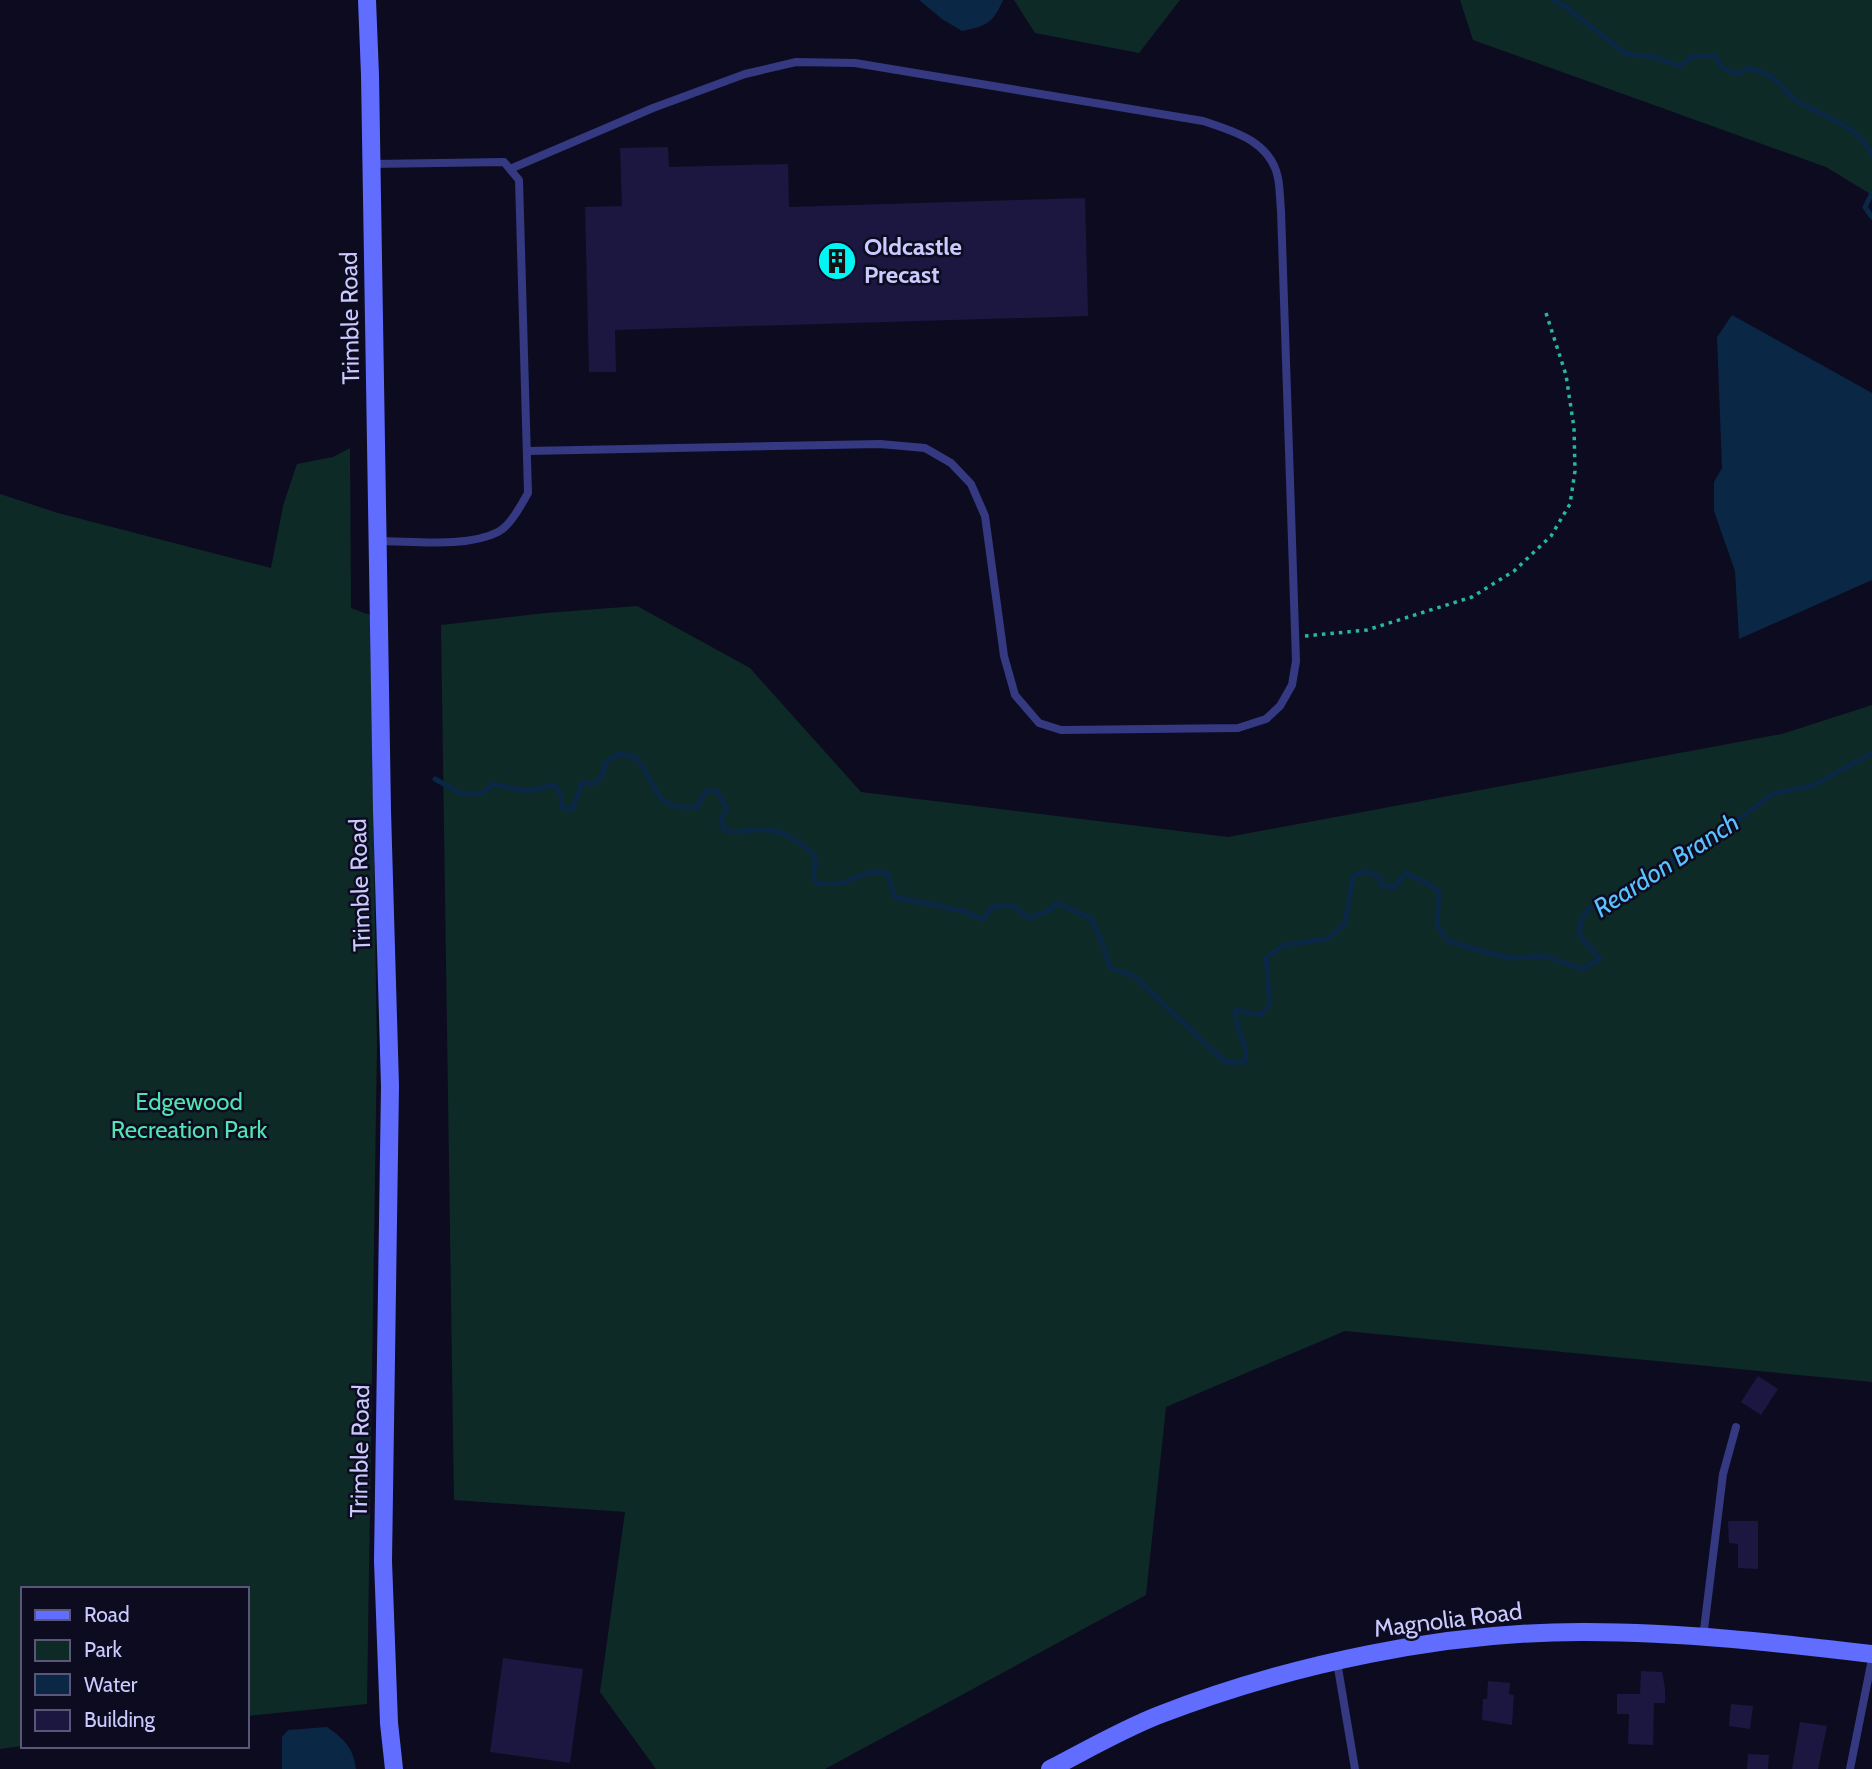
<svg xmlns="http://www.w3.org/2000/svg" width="1872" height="1769" viewBox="0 0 1872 1769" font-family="Cabin,sans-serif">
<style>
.green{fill:#0e2a26}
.water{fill:#0a2745}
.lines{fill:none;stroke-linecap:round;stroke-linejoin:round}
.stream{stroke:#0a2745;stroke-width:5}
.building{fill:#1b1741}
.path{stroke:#27b69e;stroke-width:3.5;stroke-dasharray:3.5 5;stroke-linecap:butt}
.lane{stroke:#343981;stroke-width:8}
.secondary{stroke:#616dff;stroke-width:18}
.labels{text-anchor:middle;stroke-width:5;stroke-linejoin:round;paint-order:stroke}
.poi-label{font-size:24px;font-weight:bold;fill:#cbcaff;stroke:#0d0b20;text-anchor:start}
.street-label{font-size:24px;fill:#cbcaff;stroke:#0d0b20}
.park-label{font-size:24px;fill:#51e4b0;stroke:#0d0b20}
.water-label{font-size:26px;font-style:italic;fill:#58c3ff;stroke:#0d0b20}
</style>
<rect width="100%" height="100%" fill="#0d0b20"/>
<g class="green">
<path d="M 1014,0 L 1180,0 L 1139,53 L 1035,33 Z"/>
<path d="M 1460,0 L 1872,0 L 1872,195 L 1826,167 L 1473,40 Z"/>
<path d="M 350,448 L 351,608 L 370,615 L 377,1045 L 367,1704 L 247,1716 L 247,1589 L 23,1589 L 23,1746 L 0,1749 L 0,494 L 58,513 L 271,568 L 283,506 L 297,464 L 333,457 Z"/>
<path d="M 637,606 L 750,668 L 861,792 L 1228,837 L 1782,734 L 1872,705 L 1872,1382 L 1345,1331 L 1166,1407 L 1146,1595 L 825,1769 L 656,1769 L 600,1692 L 625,1512 L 454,1500 L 441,625 L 546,613 Z"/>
</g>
<g class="water">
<path d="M 919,0 L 1003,0 C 993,23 987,26 962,31 L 942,19 Z"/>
<path d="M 1732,315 L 1872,393 L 1872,580 L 1739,639 L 1735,571 L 1714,511 L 1714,482 L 1722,468 L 1717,337 Z"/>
<path d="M 327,1727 C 344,1739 353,1747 356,1769 L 282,1769 L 282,1737 L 288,1730 Z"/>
</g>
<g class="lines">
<g class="stream">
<path d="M 1554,0 L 1566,7 L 1626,54 L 1655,57 L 1680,66 L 1693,56 L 1715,56 L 1722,68 L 1738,74 L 1748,68 C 1759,71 1769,74 1778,82 C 1783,87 1787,93 1793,98 C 1819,116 1858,123 1872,155"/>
<path d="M 1872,193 L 1865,207 L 1872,217"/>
<path d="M 435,779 L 462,794 L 483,793 L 493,784 L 526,791 L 555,785 L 561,795 L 562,807 L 572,810 L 582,783 L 596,783 L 603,775 L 605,763 L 618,754 L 635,757 C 660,785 651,811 697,807 L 706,791 L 717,791 L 727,809 L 721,820 L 725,831 C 740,833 755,828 769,830 C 790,833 802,844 816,857 L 813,877 L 818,884 L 842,883 L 870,872 L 887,873 L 895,897 L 964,911 L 983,920 L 992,907 L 1011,905 L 1029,918 L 1049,911 L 1057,903 L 1091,918 L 1103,944 L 1110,968 L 1134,976 L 1225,1062 L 1245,1062 C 1249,1045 1235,1030 1235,1010 L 1261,1015 L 1270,1004 L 1266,958 L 1284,945 L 1328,939 L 1345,923 L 1353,876 L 1365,871 L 1379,876 L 1383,886 L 1396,887 L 1405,873 L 1427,883 L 1439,892 L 1437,926 L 1448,941 L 1489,953 L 1512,958 L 1545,956 L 1583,969 L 1600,959 L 1579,935 L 1582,919 L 1589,908 L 1612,904 L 1629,893 L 1650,873 L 1707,843 L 1774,793 L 1812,786 L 1872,753"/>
</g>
</g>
<g class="building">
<path d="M 668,147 L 669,167 L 788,164 L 789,207 L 1085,198 L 1088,316 L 615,330 L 616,372 L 589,372 L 585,207 L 622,206 L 620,148 Z"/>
<path d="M 1758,1376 L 1778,1389 L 1761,1415 L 1741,1402 Z"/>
<path d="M 1728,1521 L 1758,1521 L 1758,1569 L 1738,1568 L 1738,1544 L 1729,1543 Z"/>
<path d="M 503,1658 L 583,1669 L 570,1763 L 490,1752 Z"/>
<path d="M 1641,1671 L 1662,1672 L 1665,1688 L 1665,1703 L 1654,1703 L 1653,1745 L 1628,1744 L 1629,1714 L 1617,1714 L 1617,1694 L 1640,1694 Z"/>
<path d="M 1488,1681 L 1510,1683 L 1509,1694 L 1514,1695 L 1512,1725 L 1482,1720 L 1483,1699 L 1487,1699 Z"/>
<path d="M 1731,1704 L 1753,1706 L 1750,1729 L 1729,1726 Z"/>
<path d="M 1800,1722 L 1827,1726 L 1818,1769 L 1792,1769 Z"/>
<path d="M 1748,1754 L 1769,1755 L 1768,1769 L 1747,1769 Z"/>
</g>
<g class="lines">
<path class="path" d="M 1305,636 L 1367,630 L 1472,597 L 1514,571 L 1551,536 L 1570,504 L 1575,471 L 1574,428 L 1566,375 L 1546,313"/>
<g class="lane">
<path d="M 372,164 L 504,162 L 519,180 L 528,493 C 521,505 511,525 498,532 C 467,548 413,541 378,541"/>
<path d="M 510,169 L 653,108 L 745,74 L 796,62 L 855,63 L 1203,121 C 1233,131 1271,141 1278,178 C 1280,188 1280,200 1281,211 L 1296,661 L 1292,685 L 1280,706 L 1266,719 L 1238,728 L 1061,730 L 1039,723 L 1015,695 L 1004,656 L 985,516 L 971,484 L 951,463 L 925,448 L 880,444 L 527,451"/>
<path d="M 1703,1638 L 1723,1474 L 1736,1427"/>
<path d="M 1337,1662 L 1355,1769"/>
<path d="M 1850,1769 L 1872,1659"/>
</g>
<g class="secondary">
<path d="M 367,0 L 370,75 L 382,811 L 390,1086 L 383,1561 L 389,1723 L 394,1769"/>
<path d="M 1050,1769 C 1085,1751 1121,1730 1159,1715 C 1291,1664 1446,1631 1587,1632 C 1682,1632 1778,1643 1872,1654"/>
</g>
</g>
<defs>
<g id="building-disc" transform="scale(2.0125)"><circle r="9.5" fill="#00f5f4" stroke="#0d0b20"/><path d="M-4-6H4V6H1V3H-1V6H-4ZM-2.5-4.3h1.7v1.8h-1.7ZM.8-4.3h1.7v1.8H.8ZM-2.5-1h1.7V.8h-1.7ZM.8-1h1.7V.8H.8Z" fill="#111"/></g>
</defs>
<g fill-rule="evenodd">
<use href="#building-disc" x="837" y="261"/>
</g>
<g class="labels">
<g class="poi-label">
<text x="864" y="255">Oldcastle<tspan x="864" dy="28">Precast</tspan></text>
</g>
<g class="street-label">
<text transform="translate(350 318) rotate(-91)" y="8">Trimble Road</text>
<text transform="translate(360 885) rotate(-92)" y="8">Trimble Road</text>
<text transform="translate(360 1451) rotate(-89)" y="8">Trimble Road</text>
<text transform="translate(1448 1620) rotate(-7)" y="8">Magnolia Road</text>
</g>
<g class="park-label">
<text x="189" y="1110">Edgewood<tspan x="189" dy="28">Recreation Park</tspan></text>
</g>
<g class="water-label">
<text transform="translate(1666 865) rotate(-33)" y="9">Reardon Branch</text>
</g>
</g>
<rect x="21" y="1587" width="228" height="161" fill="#0d0b20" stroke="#595779" stroke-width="2"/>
<rect x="35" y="1610" width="35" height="10" fill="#616dff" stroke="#595779" stroke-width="2"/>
<text x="84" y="1622" font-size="21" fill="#cbcaff">Road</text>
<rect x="35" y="1640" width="35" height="21" fill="#0e2a26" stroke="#595779" stroke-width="2"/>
<text x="84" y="1657" font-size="21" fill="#cbcaff">Park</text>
<rect x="35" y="1674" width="35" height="21" fill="#0a2745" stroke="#595779" stroke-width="2"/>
<text x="84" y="1692" font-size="21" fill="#cbcaff">Water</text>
<rect x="35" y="1710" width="35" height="21" fill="#1b1741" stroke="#595779" stroke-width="2"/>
<text x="84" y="1727" font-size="21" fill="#cbcaff">Building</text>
</svg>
